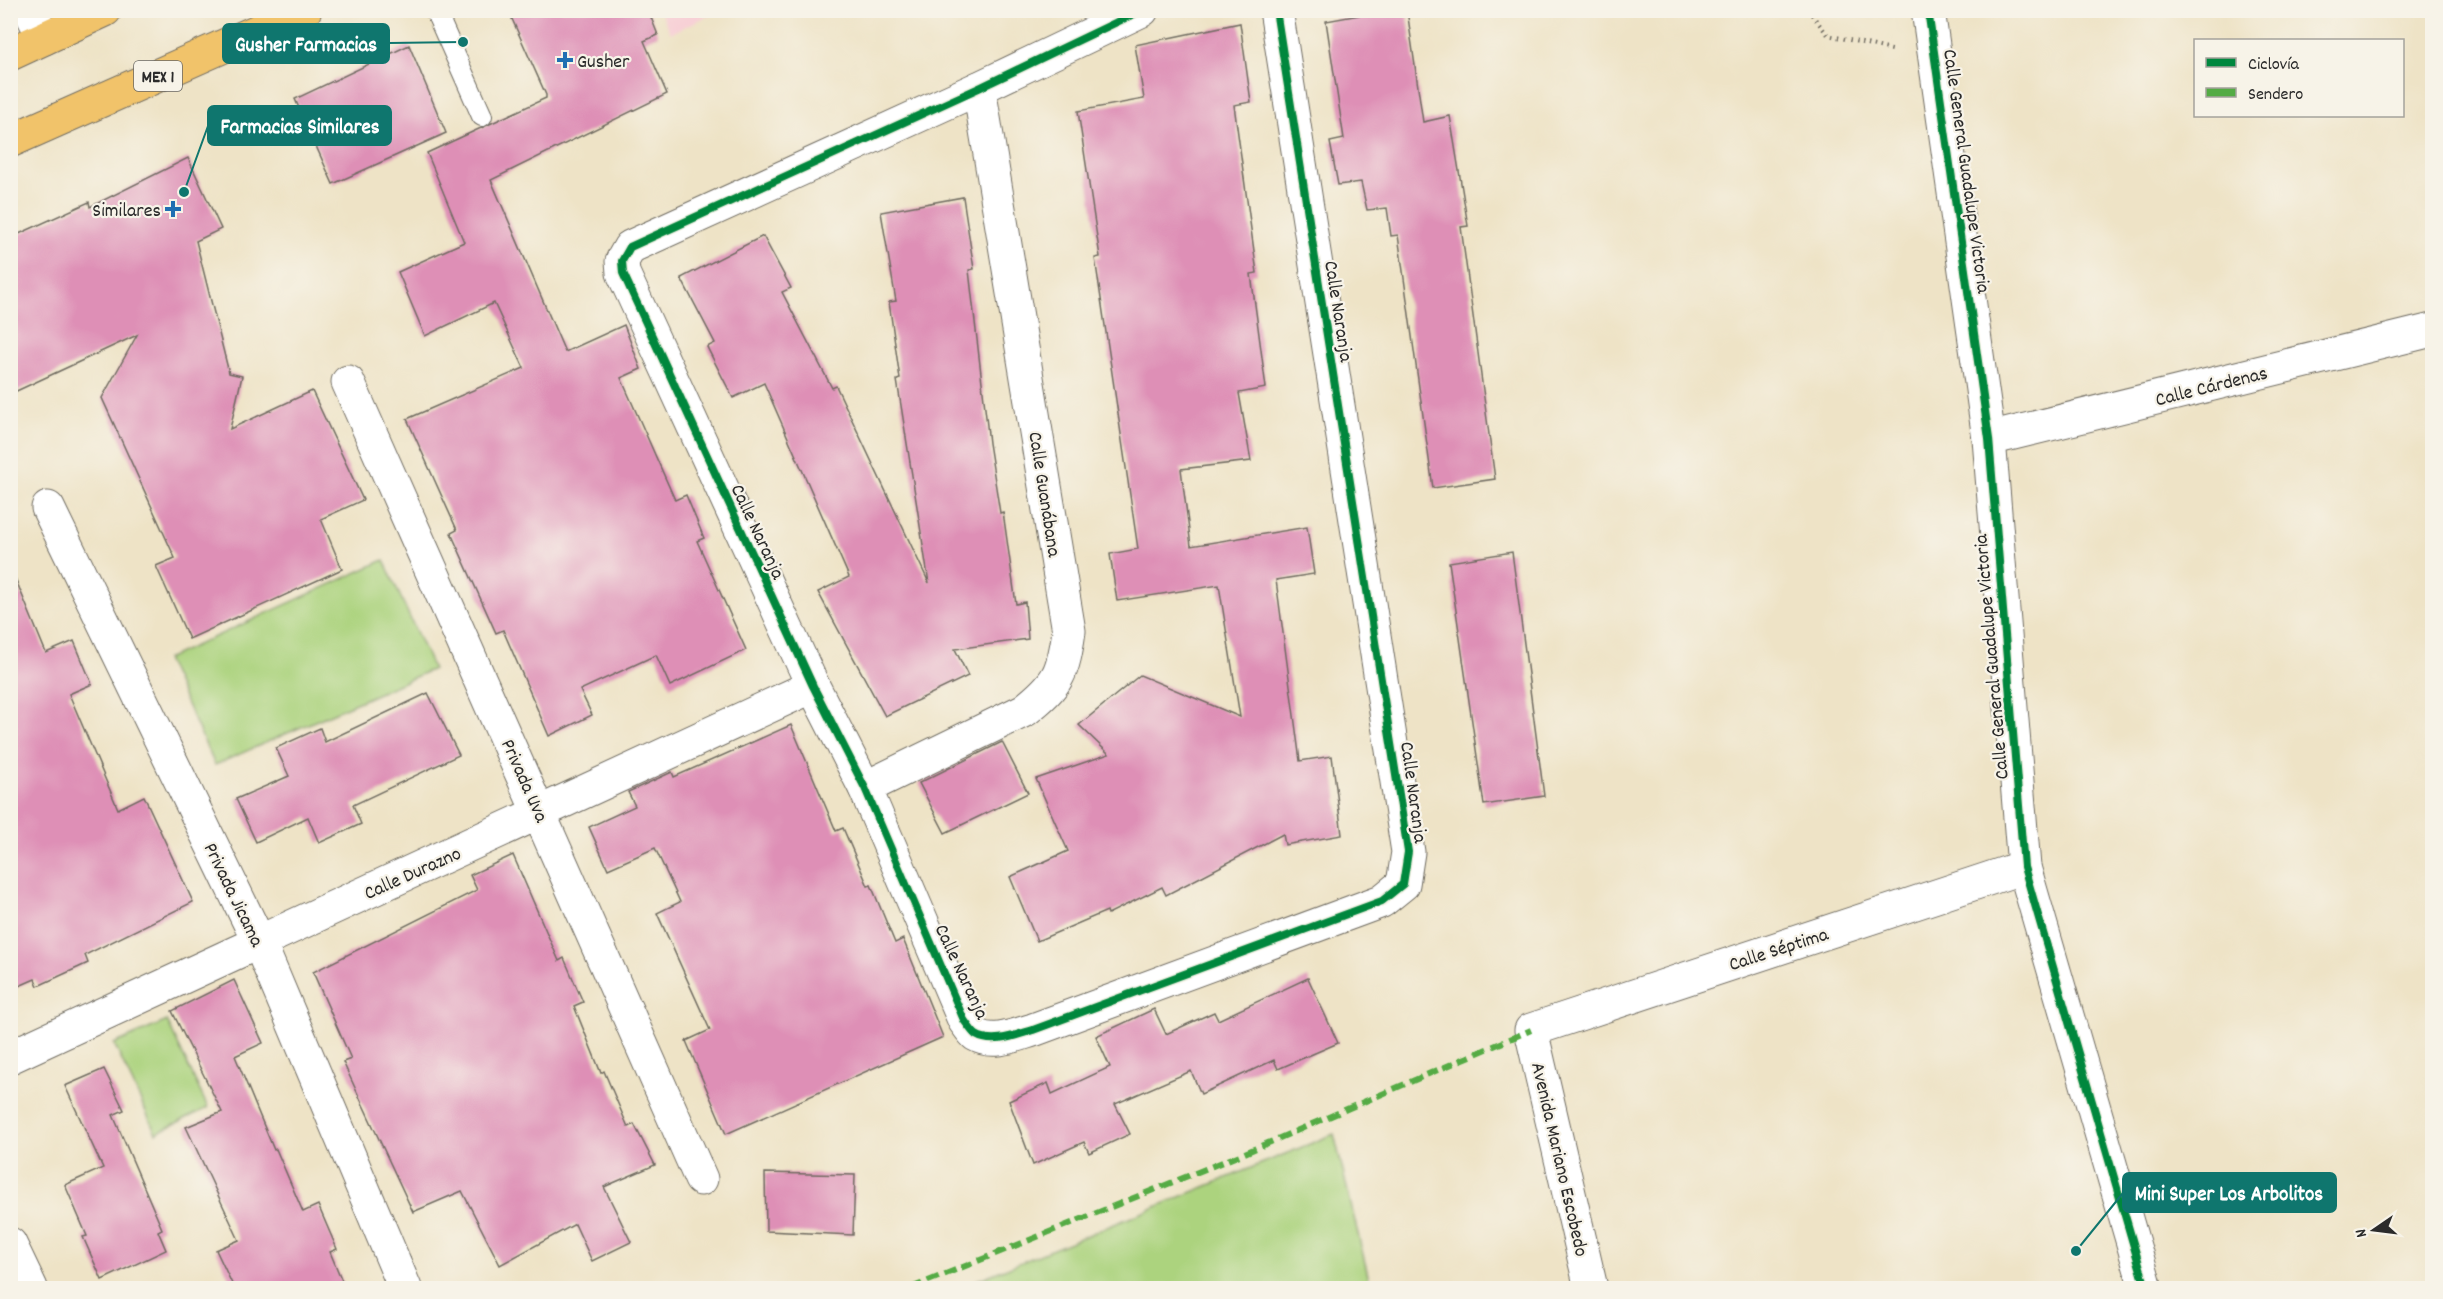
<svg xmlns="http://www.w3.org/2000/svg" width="2443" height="1299" viewBox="0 0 2443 1299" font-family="Dekko,sans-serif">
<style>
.built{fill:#f7cfd5}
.green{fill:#acd37e;stroke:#6c7f54;stroke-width:1.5}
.building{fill:#de8fb6}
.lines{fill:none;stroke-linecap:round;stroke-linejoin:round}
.service-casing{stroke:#6f6b61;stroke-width:22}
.minor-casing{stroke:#6f6b61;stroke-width:35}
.tertiary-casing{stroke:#6f6b61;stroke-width:35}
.primary-casing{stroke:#6f6b61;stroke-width:35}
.path{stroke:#6f6b61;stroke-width:4;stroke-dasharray:1.5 4.5;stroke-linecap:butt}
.service{stroke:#fff;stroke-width:20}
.minor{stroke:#fff;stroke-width:33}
.tertiary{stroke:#fff;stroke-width:33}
.primary{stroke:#f1c36a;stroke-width:33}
.quiet{stroke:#54ab44;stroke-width:6;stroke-dasharray:12 6;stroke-linecap:butt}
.cycleway-casing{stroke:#f7f3e8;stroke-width:11}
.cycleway{stroke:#00873e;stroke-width:8}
.poi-dot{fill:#1f6fb2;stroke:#f7f3e8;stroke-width:2}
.labels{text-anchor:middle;stroke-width:4.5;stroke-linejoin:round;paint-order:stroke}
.shield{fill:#f7f3e8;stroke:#686764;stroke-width:1.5}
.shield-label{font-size:18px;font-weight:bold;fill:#2b2b2b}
.poi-label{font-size:20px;fill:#2b2b2b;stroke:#f7f3e8;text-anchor:start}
.street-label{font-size:20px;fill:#2b2b2b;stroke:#f7f3e8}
.leader{fill:none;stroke:#0f766e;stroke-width:2}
.callout-dot{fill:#0f766e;stroke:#f7f3e8;stroke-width:2}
.callout{fill:#0f766e;stroke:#0f766e;stroke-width:2}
.callout-label{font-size:21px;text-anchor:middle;font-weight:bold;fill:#fff}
</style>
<rect width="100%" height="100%" fill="#f7f3e8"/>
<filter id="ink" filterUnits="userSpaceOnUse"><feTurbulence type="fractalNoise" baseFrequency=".0167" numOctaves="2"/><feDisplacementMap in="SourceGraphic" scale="12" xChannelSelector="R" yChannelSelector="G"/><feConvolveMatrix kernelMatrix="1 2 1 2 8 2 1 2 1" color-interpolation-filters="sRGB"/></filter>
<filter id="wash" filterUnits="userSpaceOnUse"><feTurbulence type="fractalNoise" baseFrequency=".008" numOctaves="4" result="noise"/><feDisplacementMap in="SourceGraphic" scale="24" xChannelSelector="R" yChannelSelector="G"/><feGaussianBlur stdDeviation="1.35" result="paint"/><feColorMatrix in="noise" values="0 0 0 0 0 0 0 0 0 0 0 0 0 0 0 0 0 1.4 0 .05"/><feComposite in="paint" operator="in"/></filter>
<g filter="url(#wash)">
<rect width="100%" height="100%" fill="#eee3c6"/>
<path class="built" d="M 660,11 L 719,11 L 671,33 Z"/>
<g class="green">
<path d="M 384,560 L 433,669 L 215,765 L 166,659 Z"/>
<path d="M 167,1021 L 208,1108 L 156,1133 L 114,1044 Z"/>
<path d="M 1334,1134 L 1371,1288 L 958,1288 Z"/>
</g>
<g id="blocks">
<g class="building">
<path d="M 508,10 L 648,10 L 658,35 L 644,41 L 667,94 L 491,180 L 565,352 L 624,325 L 641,369 L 621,378 L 675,500 L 686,495 L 704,538 L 697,541 L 746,650 L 670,686 L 656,655 L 580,690 L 592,715 L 549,736 L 503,630 L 496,633 L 451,533 L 457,530 L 407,419 L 524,368 L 494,303 L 425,336 L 398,272 L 464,242 L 427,153 L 546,98 L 546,95 Z"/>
<path d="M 1387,10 L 1407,10 L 1423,122 L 1450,116 L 1468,226 L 1461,227 L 1495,479 L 1433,488 L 1398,235 L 1391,236 L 1387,208 L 1367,210 L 1361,182 L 1338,185 L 1330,142 L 1344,139 L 1326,21 Z"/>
<path d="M 1240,23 L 1251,102 L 1234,105 L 1257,273 L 1251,274 L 1266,388 L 1239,393 L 1251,461 L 1181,469 L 1191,546 L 1307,527 L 1314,574 L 1276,580 L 1300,761 L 1332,756 L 1342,835 L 1285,845 L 1283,834 L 1166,895 L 1162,887 L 1108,914 L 1107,911 L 1037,941 L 1010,877 L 1068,851 L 1036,779 L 1109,754 L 1079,725 L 1140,675 L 1240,717 L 1219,585 L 1117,601 L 1110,554 L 1138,549 L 1095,258 L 1100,257 L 1078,111 L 1144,99 L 1135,45 Z"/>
<path d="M 409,45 L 446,133 L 333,184 L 295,99 Z"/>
<path d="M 188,158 L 221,229 L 196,241 L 229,373 L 242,376 L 230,429 L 312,391 L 363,500 L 321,519 L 342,569 L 189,639 L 156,566 L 175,558 L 102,398 L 137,335 L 10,394 L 10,238 L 89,202 L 90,207 Z"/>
<path d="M 963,197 L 974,269 L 969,270 L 989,443 L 1000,513 L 1003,512 L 1016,604 L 1025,602 L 1028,639 L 955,649 L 968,676 L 885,716 L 818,592 L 849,577 L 764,383 L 733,398 L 707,347 L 715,343 L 681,278 L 763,236 L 791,288 L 782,292 L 832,388 L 836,386 L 929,583 L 897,380 L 900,379 L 889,302 L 896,301 L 881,212 Z"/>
<path d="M 1512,552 L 1544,796 L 1484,805 L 1449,562 Z"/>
<path d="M 11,568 L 46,653 L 74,641 L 92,684 L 69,694 L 118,809 L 144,796 L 193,902 L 85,955 L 88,963 L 38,986 L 35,979 L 10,990 Z"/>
<path d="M 428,693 L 459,755 L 353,805 L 361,824 L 319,843 L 308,817 L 256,842 L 236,799 L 289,776 L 276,748 L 320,728 L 325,742 Z"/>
<path d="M 791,725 L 836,831 L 843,828 L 868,886 L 871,885 L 895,943 L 903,939 L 943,1037 L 726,1134 L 686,1041 L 710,1030 L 657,913 L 680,902 L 655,848 L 608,869 L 589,827 L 635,806 L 628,792 L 672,772 L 674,777 Z"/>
<path d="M 1002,742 L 1028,793 L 945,833 L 919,783 Z"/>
<path d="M 513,855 L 559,961 L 564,958 L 583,1002 L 574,1006 L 601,1073 L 604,1071 L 628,1127 L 634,1124 L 655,1165 L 604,1187 L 631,1242 L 592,1261 L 575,1224 L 500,1265 L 462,1191 L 413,1212 L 343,1062 L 351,1059 L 313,972 L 477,890 L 470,875 Z"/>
<path d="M 1308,978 L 1338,1043 L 1278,1069 L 1274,1060 L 1201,1094 L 1191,1071 L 1115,1104 L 1130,1134 L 1089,1153 L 1084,1142 L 1033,1165 L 1009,1101 L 1048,1083 L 1052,1094 L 1110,1067 L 1096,1036 L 1154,1009 L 1166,1034 L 1214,1012 L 1218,1020 Z"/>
<path d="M 234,980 L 263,1043 L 235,1056 L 274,1150 L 276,1149 L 303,1212 L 318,1205 L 337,1249 L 330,1252 L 345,1288 L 234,1288 L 216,1250 L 239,1240 L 186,1127 L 222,1112 L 172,1011 Z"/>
<path d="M 104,1069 L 124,1110 L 113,1115 L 162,1229 L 158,1231 L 166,1250 L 102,1280 L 83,1237 L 87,1236 L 65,1185 L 103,1168 L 65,1086 Z"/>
<path d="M 765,1173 L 855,1175 L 853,1235 L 766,1231 Z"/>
</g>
</g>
</g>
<g filter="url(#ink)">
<use href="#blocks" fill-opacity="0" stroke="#6f6b61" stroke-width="1.5"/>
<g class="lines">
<g class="service-casing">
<path id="service" d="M 435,10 L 482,116"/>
</g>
<g class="minor-casing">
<g id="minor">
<path d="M 30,10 L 44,38"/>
<path d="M 1142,10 L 979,88 L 630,247 L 622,261 L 623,273 L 813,686 L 865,788 L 964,1020 C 967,1024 972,1032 976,1035 C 993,1045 1016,1035 1033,1030 L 1382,901 L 1403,884 L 1408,852 L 1276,10"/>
<path d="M 348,382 L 701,1179"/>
<path d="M 1989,439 L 2432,330"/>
<path d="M 48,508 L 259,942 L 405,1288"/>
<path d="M 865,788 L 1025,710 C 1059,683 1063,673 1069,631 L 979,88"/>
<path d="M 10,1057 L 813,686"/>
<path d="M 10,1244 L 31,1288"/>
<path d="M 1591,1288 L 1531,1030 L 2024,867"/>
</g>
</g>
<g class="tertiary-casing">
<path id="tertiary" d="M 1928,10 L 1989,439 L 2024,867 L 2146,1288"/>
</g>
<g class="primary-casing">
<g id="primary">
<path d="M 10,54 L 105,10"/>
<path d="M 10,141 L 305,10"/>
</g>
</g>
<path class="path" d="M 1808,10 L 1828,35 L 1896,51"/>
<use href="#service" class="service"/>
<use href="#minor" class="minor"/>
<use href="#tertiary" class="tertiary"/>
<use href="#primary" class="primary"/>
<path class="quiet" d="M 911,1288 L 1240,1155 L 1531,1030"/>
<g class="cycleway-casing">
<g id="cycleway">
<path d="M 1142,10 L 979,88 L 630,247 L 622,261 L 623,273 L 813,686 L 865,788 L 964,1020 C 967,1024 972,1032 976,1035 C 993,1045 1016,1035 1033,1030 L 1382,901 L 1403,884 L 1408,852 L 1276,10"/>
<path d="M 1928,10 L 1989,439 L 2024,867 L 2146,1288"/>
</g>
</g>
<use href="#cycleway" class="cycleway"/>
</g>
</g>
<g class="poi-dot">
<path d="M562 51h6v6h6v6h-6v6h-6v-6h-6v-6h6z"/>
<path d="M170 200h6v6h6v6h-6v6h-6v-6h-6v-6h6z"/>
</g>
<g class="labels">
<rect class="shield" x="134" y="61" width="48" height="30" rx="4.5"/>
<g class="shield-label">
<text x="158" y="82">MEX 1</text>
</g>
<g class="poi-label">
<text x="577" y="67">Gusher</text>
<text x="161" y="216" text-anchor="end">Similares</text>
</g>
<g class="street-label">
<text transform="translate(1968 171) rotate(82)" y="7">Calle General Guadalupe Victoria</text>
<text transform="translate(1340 311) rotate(81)" y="7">Calle Naranja</text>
<text transform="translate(2211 385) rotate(-14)" y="7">Calle Cárdenas</text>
<text transform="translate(1046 494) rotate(81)" y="7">Calle Guanábana</text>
<text transform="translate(759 531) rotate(65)" y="7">Calle Naranja</text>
<text transform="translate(1990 657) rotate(-95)" y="7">Calle General Guadalupe Victoria</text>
<text transform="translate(526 780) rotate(66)" y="7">Privada Uva</text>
<text transform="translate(1415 792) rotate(82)" y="7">Calle Naranja</text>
<text transform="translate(412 872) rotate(-24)" y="7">Calle Durazno</text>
<text transform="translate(235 894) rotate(64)" y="7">Privada Jicama</text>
<text transform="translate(1778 948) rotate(-18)" y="7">Calle Séptima</text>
<text transform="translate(963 971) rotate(65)" y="7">Calle Naranja</text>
<text transform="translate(1561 1159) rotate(77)" y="7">Avenida Mariano Escobedo</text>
</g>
</g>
<path class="leader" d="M463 42L389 43M184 192L208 126M2076 1251L2123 1193"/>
<g class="callout-dot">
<circle cx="463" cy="42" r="6"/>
<circle cx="184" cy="192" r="6"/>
<circle cx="2076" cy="1251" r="6"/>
</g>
<g class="callout">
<rect x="223" y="24" width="166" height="39" rx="6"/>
<rect x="208" y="106" width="183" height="39" rx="6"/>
<rect x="2123" y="1173" width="213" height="39" rx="6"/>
</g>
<g class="callout-label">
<text x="306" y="51">Gusher Farmacias</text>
<text x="300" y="133">Farmacias Similares</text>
<text x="2229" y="1200">Mini Super Los Arbolitos</text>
</g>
<rect width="2443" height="1299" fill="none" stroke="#f7f3e8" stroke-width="36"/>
<rect x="2194" y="39" width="210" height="78" fill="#f7f3e8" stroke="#a5a39c" stroke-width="1.5"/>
<rect x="2206" y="58" width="30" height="9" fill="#00873e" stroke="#a5a39c" stroke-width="1.5"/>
<text x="2248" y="69" font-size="18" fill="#2b2b2b">Ciclovía</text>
<rect x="2206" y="88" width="30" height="9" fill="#54ab44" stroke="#a5a39c" stroke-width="1.5"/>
<text x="2248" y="99" font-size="18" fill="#2b2b2b">Sendero</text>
<g transform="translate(2374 1230) rotate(256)" stroke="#f7f3e8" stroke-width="4.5" paint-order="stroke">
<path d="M0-4.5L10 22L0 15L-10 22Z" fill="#2b2b2b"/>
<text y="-9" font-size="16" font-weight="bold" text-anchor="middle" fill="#2b2b2b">N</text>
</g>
</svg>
